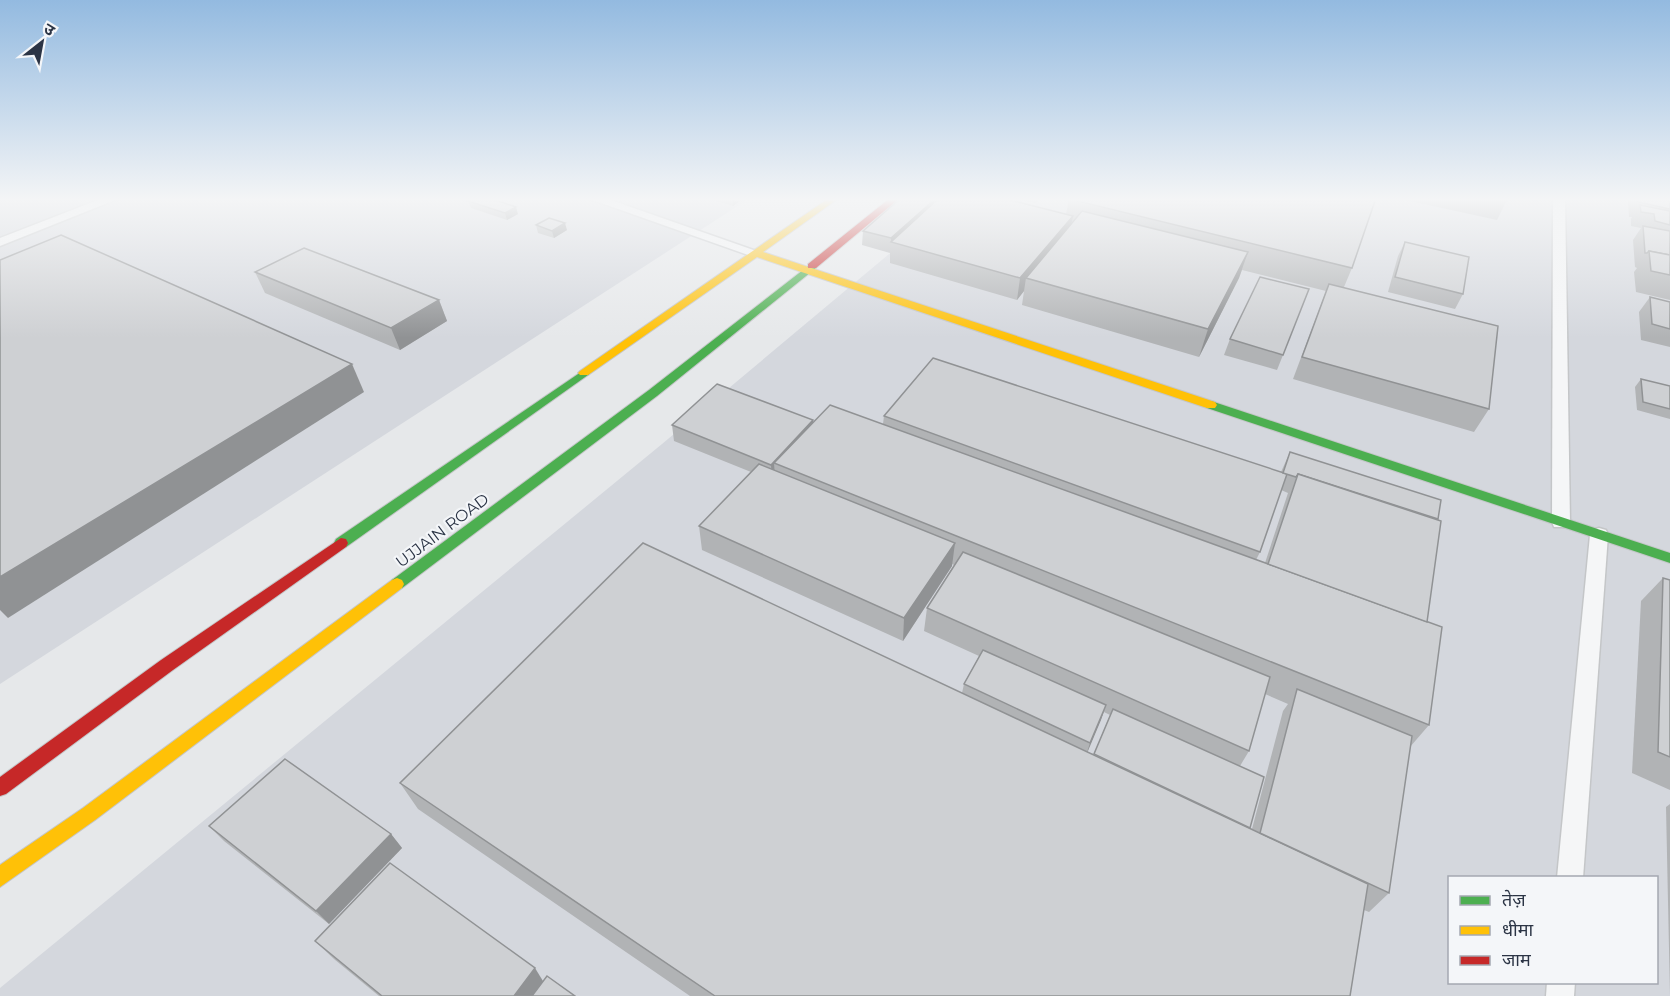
<svg xmlns="http://www.w3.org/2000/svg" width="1670" height="996" viewBox="0 0 1670 996" font-family="Montserrat,'Noto Sans Devanagari',sans-serif">
<style>
.built{fill:#d4d7dd;fill-rule:evenodd}
.lines{fill:none;stroke-linecap:round;stroke-linejoin:round}
.lane-casing{stroke:#c4c6c8;stroke-width:3}
.fast-casing{stroke:#c4c6c8;stroke-width:2}
.slow-casing{stroke:#c4c6c8;stroke-width:2}
.jam-casing{stroke:#c4c6c8;stroke-width:2}
.lane{fill:#f5f6f7;fill-rule:evenodd}
.fast{fill:#4caf50;fill-rule:evenodd}
.slow{fill:#ffc107;fill-rule:evenodd}
.jam{fill:#c62828;fill-rule:evenodd}
.wall{fill:#b1b3b5;fill-rule:evenodd}
.shaded-wall{fill:#909294}
.building{fill:#ced0d3;stroke:#909294;stroke-width:1.5}
.labels{text-anchor:middle;stroke-width:4.5;stroke-linejoin:round;paint-order:stroke}
.street-label{font-size:16px;fill:#2b3445;stroke:#f4f6f9}
</style>
<rect width="100%" height="100%" fill="#e6e8ea"/>
<g class="built">
<path d="M 0,198 L 750,198 L 0,684 Z"/>
<path d="M 956,198 L 1670,198 L 1670,996 L 0,996 L 0,988 L 662,444 ZM 1450,878 L 1656,878 L 1656,982 L 1450,982 Z"/>
</g>
<g class="lines">
<g class="lane-casing">
<g id="lane">
<path d="M 103,198 L 120,198 L 0,246 L 0,238 Z"/>
<path d="M 587,198 L 605,198 L 762,253 L 761,256 L 751,256 Z"/>
<path d="M 1553,198 L 1565,198 L 1570,522 L 1568,527 L 1554,527 L 1552,522 Z"/>
<path d="M 1599,528 L 1606,530 L 1608,535 L 1583,878 L 1557,878 L 1590,535 L 1592,530 Z"/>
<path d="M 1547,982 L 1575,982 L 1574,996 L 1546,996 Z"/>
</g>
</g>
<g class="fast-casing">
<g id="fast">
<path d="M 812,263 L 817,266 L 816,268 L 657,396 L 402,588 L 392,588 L 390,584 L 392,580 L 649,390 Z"/>
<path d="M 584,370 L 590,373 L 588,375 L 346,547 L 336,547 L 334,543 L 336,539 Z"/>
<path d="M 1211,401 L 1670,553 L 1670,563 L 1207,408 L 1205,405 L 1207,402 Z"/>
</g>
</g>
<g class="slow-casing">
<g id="slow">
<path d="M 829,198 L 839,198 L 763,252 L 1215,402 L 1217,405 L 1215,408 L 1207,408 L 757,257 L 588,375 L 580,375 L 578,373 L 580,371 Z"/>
<path d="M 397,578 L 402,580 L 404,584 L 402,588 L 95,820 L 0,887 L 0,865 L 83,808 L 392,580 Z"/>
</g>
</g>
<g class="jam-casing">
<g id="jam">
<path d="M 890,198 L 900,198 L 816,268 L 808,268 L 808,264 Z"/>
<path d="M 341,538 L 346,539 L 348,543 L 346,547 L 173,670 L 6,794 L 0,796 L 0,777 L 161,660 Z"/>
</g>
</g>
<use href="#lane" class="lane"/>
<use href="#fast" class="fast"/>
<use href="#slow" class="slow"/>
<use href="#jam" class="jam"/>
</g>
<g class="wall">
<path d="M 706,198 L 744,198 L 733,206 Z"/>
<path d="M 1014,198 L 1040,198 L 1035,203 Z"/>
<path d="M 1396,198 L 1508,198 L 1497,220 Z"/>
<path d="M 1631,198 L 1670,198 L 1670,300 L 1636,292 L 1634,272 L 1637,268 L 1635,267 L 1633,240 L 1641,228 L 1631,226 L 1631,219 L 1632,217 L 1629,217 L 1628,202 Z"/>
<path d="M 1069,199 L 1352,268 L 1344,287 L 1489,409 L 1474,432 L 1293,379 L 1326,291 L 1242,270 L 1239,278 L 1199,357 L 1022,305 L 1024,291 L 1017,300 L 890,263 L 890,253 L 862,245 L 863,231 L 934,200 L 934,203 L 1066,214 Z"/>
<path d="M 468,201 L 518,214 L 507,220 L 471,208 Z"/>
<path d="M 536,225 L 567,230 L 554,238 L 538,233 Z"/>
<path d="M 1405,242 L 1463,294 L 1455,309 L 1388,292 L 1398,256 Z"/>
<path d="M 255,272 L 439,300 L 447,321 L 400,350 L 265,293 Z"/>
<path d="M 1650,297 L 1670,302 L 1670,347 L 1641,340 L 1639,312 Z"/>
<path d="M 1230,339 L 1283,355 L 1277,370 L 1224,355 Z"/>
<path d="M 1641,379 L 1670,386 L 1670,419 L 1637,410 L 1635,387 Z"/>
<path d="M 884,416 L 1281,472 L 1290,452 L 1438,519 L 1427,622 L 1429,725 L 1410,747 L 1389,893 L 1369,912 L 1364,910 L 1350,996 L 690,996 L 418,809 L 400,783 L 962,693 L 964,684 L 979,656 L 924,631 L 927,608 L 954,565 L 952,564 L 952,566 L 903,641 L 702,550 L 699,526 L 751,472 L 674,441 L 672,425 L 813,422 L 883,424 ZM 1281,490 L 1288,493 L 1265,563 L 1256,560 L 1260,552 ZM 1265,694 L 1288,704 L 1283,711 L 1252,829 L 1250,828 L 1240,766 L 1249,751 ZM 1104,712 L 1110,715 L 1094,754 L 1087,752 Z"/>
<path d="M 1663,578 L 1670,580 L 1670,790 L 1632,773 L 1641,601 Z"/>
<path d="M 1670,804 L 1670,996 L 1666,807 Z"/>
<path d="M 209,826 L 391,834 L 402,848 L 329,924 L 224,841 Z"/>
<path d="M 315,941 L 543,981 L 575,996 L 379,996 L 334,959 Z"/>
</g>
<g class="shaded-wall">
<path d="M 732,198 L 744,198 L 733,206 Z"/>
<path d="M 934,200 L 933,214 L 891,242 L 891,238 Z"/>
<path d="M 516,207 L 518,214 L 507,220 L 505,213 Z"/>
<path d="M 1073,216 L 1069,236 L 1026,278 L 1024,291 L 1017,300 L 1020,278 Z"/>
<path d="M 565,223 L 567,230 L 554,238 L 552,231 Z"/>
<path d="M 1248,252 L 1239,278 L 1199,357 L 1208,329 Z"/>
<path d="M 439,300 L 447,321 L 400,350 L 391,328 Z"/>
<path d="M 352,364 L 364,392 L 8,618 L 0,610 L 0,577 Z"/>
<path d="M 813,420 L 813,436 L 774,463 L 775,477 L 772,481 L 771,465 Z"/>
<path d="M 955,543 L 952,566 L 903,641 L 904,618 Z"/>
<path d="M 1106,705 L 1101,720 L 1085,758 L 1090,743 Z"/>
<path d="M 391,834 L 402,848 L 329,924 L 316,911 Z"/>
<path d="M 535,968 L 546,986 L 539,996 L 514,996 Z"/>
</g>
<g class="building">
<path d="M 474,198 L 489,198 L 516,207 L 505,213 L 468,201 Z"/>
<path d="M 901,198 L 927,198 L 934,200 L 891,238 L 863,231 Z"/>
<path d="M 939,198 L 1002,198 L 1073,216 L 1020,278 L 891,242 Z"/>
<path d="M 1069,198 L 1376,198 L 1352,268 L 1069,199 Z"/>
<path d="M 1638,198 L 1670,198 L 1670,209 L 1638,202 Z"/>
<path d="M 1640,205 L 1670,211 L 1670,225 L 1655,221 L 1654,214 L 1641,212 Z"/>
<path d="M 1082,211 L 1248,252 L 1208,329 L 1026,278 Z"/>
<path d="M 549,218 L 565,223 L 552,231 L 536,225 Z"/>
<path d="M 1643,226 L 1670,231 L 1670,255 L 1649,251 L 1647,253 L 1645,253 Z"/>
<path d="M 61,235 L 352,364 L 0,577 L 0,260 Z"/>
<path d="M 1405,242 L 1469,257 L 1463,294 L 1395,277 Z"/>
<path d="M 304,248 L 439,300 L 391,328 L 255,272 Z"/>
<path d="M 1649,251 L 1670,255 L 1670,275 L 1651,271 Z"/>
<path d="M 1260,277 L 1309,289 L 1283,355 L 1230,339 Z"/>
<path d="M 1329,284 L 1498,326 L 1489,409 L 1302,357 Z"/>
<path d="M 1650,297 L 1670,302 L 1670,329 L 1652,324 Z"/>
<path d="M 933,358 L 1287,474 L 1260,552 L 884,416 Z"/>
<path d="M 1641,379 L 1670,386 L 1670,409 L 1643,402 Z"/>
<path d="M 717,384 L 813,420 L 771,465 L 672,425 Z"/>
<path d="M 830,405 L 1442,627 L 1429,725 L 774,463 Z"/>
<path d="M 1290,452 L 1441,500 L 1438,519 L 1298,474 L 1296,477 L 1283,473 Z"/>
<path d="M 759,464 L 955,543 L 904,618 L 699,526 Z"/>
<path d="M 1298,474 L 1441,521 L 1427,622 L 1268,564 Z"/>
<path d="M 643,543 L 1368,884 L 1350,996 L 715,996 L 400,783 Z"/>
<path d="M 963,552 L 1270,677 L 1249,751 L 927,608 Z"/>
<path d="M 1663,578 L 1670,580 L 1670,757 L 1658,752 Z"/>
<path d="M 983,650 L 1106,705 L 1090,743 L 964,684 Z"/>
<path d="M 1297,689 L 1412,736 L 1389,893 L 1260,833 Z"/>
<path d="M 1113,709 L 1264,777 L 1250,828 L 1094,754 Z"/>
<path d="M 285,759 L 391,834 L 316,911 L 209,826 Z"/>
<path d="M 390,863 L 535,968 L 514,996 L 382,996 L 315,941 Z"/>
<path d="M 547,976 L 575,996 L 532,996 Z"/>
</g>
<linearGradient id="sky" x2="0" y2="1"><stop stop-color="#93bae0"/><stop offset="0.59" stop-color="#f4f5f6"/><stop offset="1" stop-color="#f4f5f6" stop-opacity="0"/></linearGradient>
<rect width="1670" height="338" fill="url(#sky)"/>
<g class="labels">
<g class="street-label">
<text transform="translate(442 530) rotate(-37)" y="6">UJJAIN ROAD</text>
</g>
</g>
<rect x="1448" y="876" width="210" height="108" fill="#f4f6f9" stroke="#a4a8b1" stroke-width="1.5"/>
<rect x="1460" y="896" width="30" height="9" fill="#4caf50" stroke="#a4a8b1" stroke-width="1.5"/>
<text x="1502" y="906" font-size="18" fill="#2b3445">तेज़</text>
<rect x="1460" y="926" width="30" height="9" fill="#ffc107" stroke="#a4a8b1" stroke-width="1.5"/>
<text x="1502" y="936" font-size="18" fill="#2b3445">धीमा</text>
<rect x="1460" y="956" width="30" height="9" fill="#c62828" stroke="#a4a8b1" stroke-width="1.5"/>
<text x="1502" y="966" font-size="18" fill="#2b3445">जाम</text>
<g transform="translate(42 42) rotate(31)" stroke="#f4f6f9" stroke-width="4.5" paint-order="stroke">
<path d="M0-4.5L10 22L0 15L-10 22Z" fill="#2b3445"/>
<text y="-9" font-size="16" font-weight="bold" text-anchor="middle" fill="#2b3445">उ</text>
</g>
</svg>
